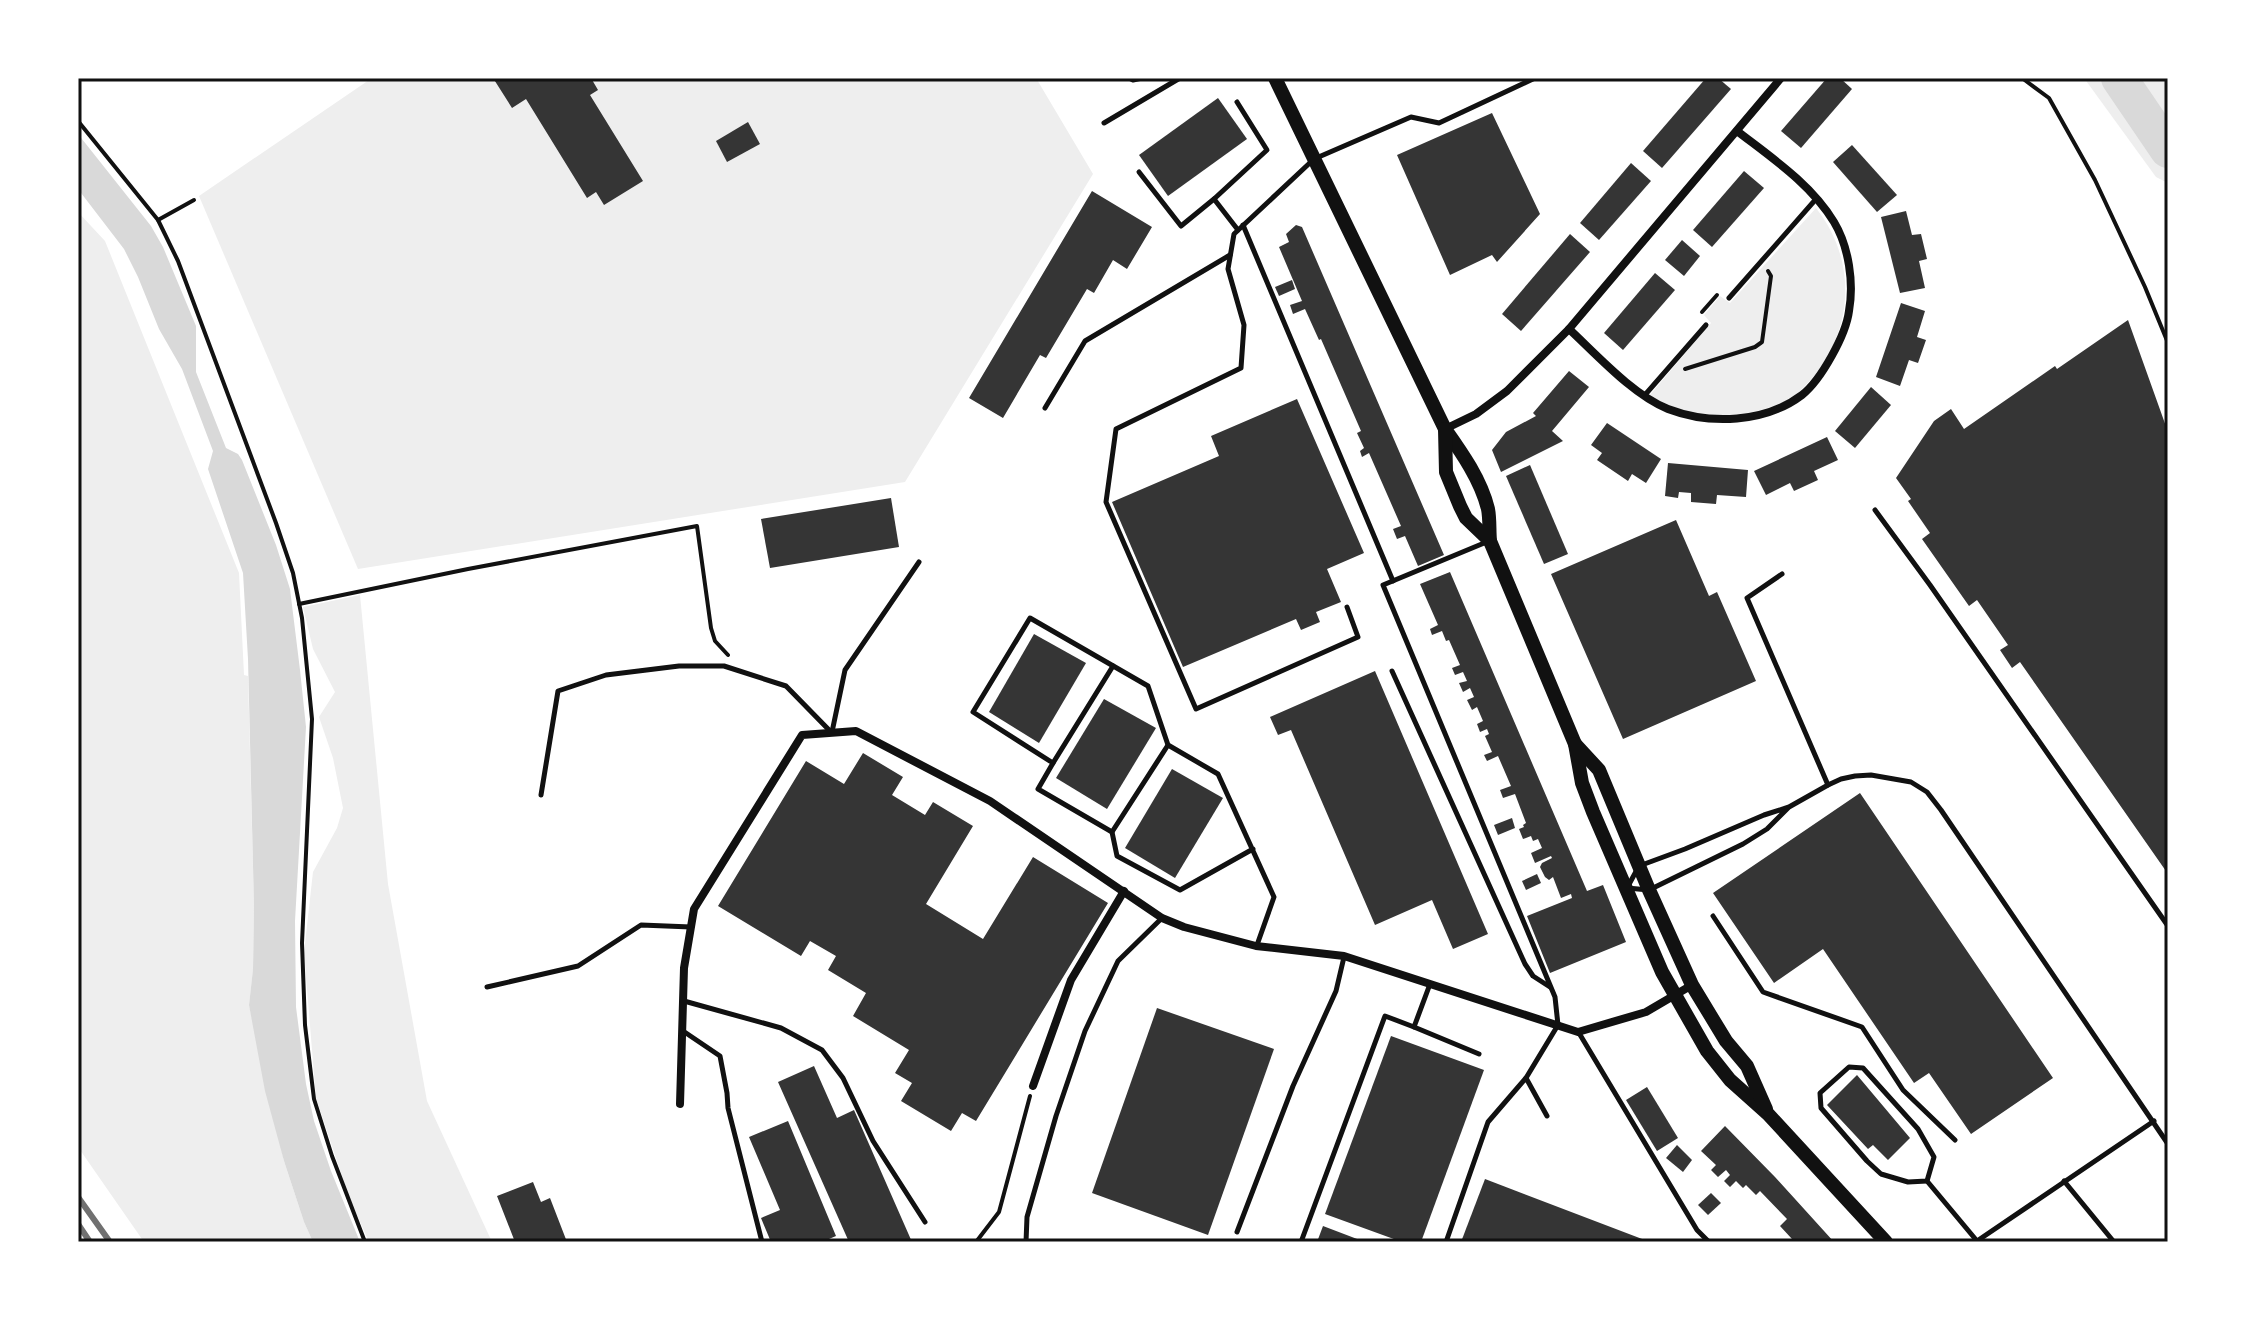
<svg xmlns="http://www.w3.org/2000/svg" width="2246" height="1320" viewBox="0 0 2246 1320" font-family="'DejaVu Sans',sans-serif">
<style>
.green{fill:#eee}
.water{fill:#d9d9d9}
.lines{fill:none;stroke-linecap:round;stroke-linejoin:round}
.river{stroke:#d9d9d9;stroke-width:36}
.building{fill:#353535}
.path{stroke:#111;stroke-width:4}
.service{stroke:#111;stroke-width:5}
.minor{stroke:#111;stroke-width:8}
.primary{stroke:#111;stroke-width:14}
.rail{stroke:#707070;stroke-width:6}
.neatline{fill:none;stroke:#111;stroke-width:3}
</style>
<rect width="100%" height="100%" fill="#fff"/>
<g class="green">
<path d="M 372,78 L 1036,78 L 1093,174 L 905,482 L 358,569 L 199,196 Z"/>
<path d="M 2084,78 L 2168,78 L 2168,183 L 2156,177 Z"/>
<path d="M 1816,208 C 1861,265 1853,341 1800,391 C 1778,411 1736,417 1707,415 C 1686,414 1668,404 1649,396 L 1711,323 L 1704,315 L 1720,296 L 1730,303 Z"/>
<path d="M 78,212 L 105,241 L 239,573 L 244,675 L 248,676 L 254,907 L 253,969 L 249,1005 L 284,1161 L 304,1222 L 313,1242 L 144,1242 L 78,1147 Z"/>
<path d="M 360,595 L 388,884 L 427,1101 L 492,1242 L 369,1242 L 349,1197 L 316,1098 L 304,953 L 313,872 L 337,828 L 343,808 L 333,758 L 319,717 L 335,692 L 313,649 L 303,607 Z"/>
</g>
<path class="water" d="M 78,134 L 151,226 L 163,247 L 196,326 L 196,372 L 226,448 L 238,454 L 242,460 L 276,545 L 290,589 L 300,670 L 306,727 L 295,921 L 296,1007 L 306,1084 L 314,1121 L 331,1171 L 360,1242 L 313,1242 L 304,1222 L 284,1161 L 265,1091 L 249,1005 L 253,969 L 254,907 L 248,659 L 243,573 L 208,469 L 213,451 L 182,369 L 159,329 L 138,277 L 124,249 L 78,189 Z"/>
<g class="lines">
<path class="river" d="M 2119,78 L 2168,150"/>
</g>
<g class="building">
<path d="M 493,78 L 591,78 L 598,90 L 590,95 L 643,181 L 604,205 L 596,192 L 587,198 L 526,99 L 512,108 Z"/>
<path d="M 1706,78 L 1718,78 L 1731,89 L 1662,168 L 1643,151 Z"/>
<path d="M 1827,78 L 1840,78 L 1852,89 L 1801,148 L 1781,131 Z"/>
<path d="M 1218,98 L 1247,139 L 1168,196 L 1139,155 Z"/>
<path d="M 1492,113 L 1540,214 L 1497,262 L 1492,255 L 1450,275 L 1397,155 Z"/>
<path d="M 748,122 L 760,144 L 727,162 L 716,141 Z"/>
<path d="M 1852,145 L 1897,195 L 1877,212 L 1833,162 Z"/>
<path d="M 1631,163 L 1651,181 L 1599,240 L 1580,223 Z"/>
<path d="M 1744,171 L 1764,188 L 1712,247 L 1693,230 Z"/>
<path d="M 1092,191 L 1152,227 L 1127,269 L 1113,260 L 1094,293 L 1087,289 L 1046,358 L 1040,355 L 1003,418 L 969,398 Z"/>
<path d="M 1906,211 L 1912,235 L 1921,234 L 1927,259 L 1919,261 L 1925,288 L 1900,293 L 1881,217 Z"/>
<path d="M 1296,225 L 1302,227 L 1444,555 L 1418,566 L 1405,536 L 1397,539 L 1393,529 L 1401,526 L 1369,453 L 1362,457 L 1360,451 L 1364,448 L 1357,433 L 1361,431 L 1321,339 L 1319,340 L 1305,309 L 1293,314 L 1290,305 L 1302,301 L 1279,247 L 1289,242 L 1286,234 Z"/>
<path d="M 1570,234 L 1590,252 L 1521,331 L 1502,314 Z"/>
<path d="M 1682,240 L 1700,256 L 1684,276 L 1665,260 Z"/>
<path d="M 1655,273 L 1675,290 L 1623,350 L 1604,333 Z"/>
<path d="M 1292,280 L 1295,289 L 1279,296 L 1275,287 Z"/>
<path d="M 1901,303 L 1925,311 L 1917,337 L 1926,340 L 1918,363 L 1909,360 L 1900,386 L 1876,377 Z"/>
<path d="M 2128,320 L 2168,432 L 2168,874 L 2020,662 L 2012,668 L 2000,650 L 2008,645 L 1977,600 L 1969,606 L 1922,539 L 1930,533 L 1908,501 L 1911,499 L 1896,478 L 1934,421 L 1951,409 L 1964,429 L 2055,366 L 2057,369 Z"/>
<path d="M 1569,371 L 1589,387 L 1552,431 L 1563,441 L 1501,472 L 1492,450 L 1506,432 L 1536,416 L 1533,413 Z"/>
<path d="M 1871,387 L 1891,405 L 1855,448 L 1835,431 Z"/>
<path d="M 1297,399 L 1364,553 L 1327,569 L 1341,602 L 1316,612 L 1320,622 L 1301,630 L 1296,619 L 1183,667 L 1112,502 L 1219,456 L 1211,436 Z"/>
<path d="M 1607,423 L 1661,459 L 1646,483 L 1632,474 L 1628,481 L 1597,460 L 1602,453 L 1591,445 Z"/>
<path d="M 1827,437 L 1838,460 L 1814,471 L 1818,480 L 1794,491 L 1790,483 L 1766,495 L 1754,471 Z"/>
<path d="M 1668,463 L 1748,470 L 1746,497 L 1717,495 L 1716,504 L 1691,502 L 1691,493 L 1679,492 L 1678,498 L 1665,496 Z"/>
<path d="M 1530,465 L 1568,554 L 1544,564 L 1506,476 Z"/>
<path d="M 891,498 L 899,547 L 770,568 L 761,519 Z"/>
<path d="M 1676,520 L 1709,596 L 1717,592 L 1756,681 L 1623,739 L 1551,574 Z"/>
<path d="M 1450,572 L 1587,891 L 1603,885 L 1626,942 L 1550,973 L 1527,916 L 1572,898 L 1571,894 L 1561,898 L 1553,877 L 1549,880 L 1545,877 L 1540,867 L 1542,863 L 1552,858 L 1551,856 L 1535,863 L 1531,853 L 1542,848 L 1538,839 L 1533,841 L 1531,836 L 1523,839 L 1519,829 L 1524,827 L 1523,825 L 1526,823 L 1515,794 L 1503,798 L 1500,790 L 1511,786 L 1498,756 L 1487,761 L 1484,755 L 1492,752 L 1485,736 L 1489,734 L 1487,729 L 1480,732 L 1477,724 L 1483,721 L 1477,707 L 1472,710 L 1467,700 L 1474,697 L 1470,688 L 1463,692 L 1459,683 L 1467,681 L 1463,672 L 1455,675 L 1452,668 L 1460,665 L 1449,640 L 1446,641 L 1442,631 L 1432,635 L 1430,629 L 1438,625 L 1420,584 Z"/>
<path d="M 1034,634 L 1086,663 L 1039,743 L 989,712 Z"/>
<path d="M 1375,671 L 1488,934 L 1453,949 L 1432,900 L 1375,925 L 1291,730 L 1278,735 L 1270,717 Z"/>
<path d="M 1104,699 L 1156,728 L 1107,809 L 1056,778 Z"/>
<path d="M 863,753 L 903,777 L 892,795 L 925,815 L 933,802 L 973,826 L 926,904 L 983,939 L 1033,857 L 1108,903 L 976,1121 L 962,1113 L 951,1131 L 901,1101 L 912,1083 L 895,1073 L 909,1050 L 853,1016 L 866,993 L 828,970 L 836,956 L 810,941 L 801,956 L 718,906 L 806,761 L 844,784 Z"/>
<path d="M 1172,769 L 1223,798 L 1175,878 L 1125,848 Z"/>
<path d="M 1860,793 L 2053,1078 L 1971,1134 L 1929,1073 L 1914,1083 L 1823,949 L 1774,983 L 1713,893 Z"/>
<path d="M 1512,818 L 1515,828 L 1498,835 L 1494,825 Z"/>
<path d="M 1537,874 L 1541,883 L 1526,890 L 1522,881 Z"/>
<path d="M 1157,1008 L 1274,1049 L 1208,1235 L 1092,1193 Z"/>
<path d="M 1391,1036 L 1484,1070 L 1421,1242 L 1402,1242 L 1325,1214 Z"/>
<path d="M 814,1066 L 837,1118 L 854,1110 L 912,1242 L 849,1242 L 778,1082 Z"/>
<path d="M 1857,1075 L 1910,1138 L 1888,1160 L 1873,1145 L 1868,1149 L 1827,1105 Z"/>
<path d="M 1647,1087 L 1678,1138 L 1657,1151 L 1626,1100 Z"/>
<path d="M 788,1121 L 836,1236 L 822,1242 L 771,1242 L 761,1218 L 780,1210 L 749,1137 Z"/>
<path d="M 1725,1126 L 1775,1177 L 1834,1242 L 1788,1242 L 1792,1239 L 1780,1226 L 1787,1219 L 1760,1191 L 1756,1195 L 1746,1185 L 1743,1188 L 1736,1181 L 1730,1187 L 1724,1181 L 1730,1175 L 1726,1170 L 1718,1177 L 1711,1170 L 1716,1165 L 1701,1151 Z"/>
<path d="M 1677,1145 L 1692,1160 L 1683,1172 L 1666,1158 Z"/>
<path d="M 1485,1179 L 1650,1242 L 1461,1242 Z"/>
<path d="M 533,1182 L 541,1202 L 550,1198 L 567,1242 L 515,1242 L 497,1196 Z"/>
<path d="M 1711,1193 L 1721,1203 L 1708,1215 L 1698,1205 Z"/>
<path d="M 1323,1226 L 1365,1242 L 1317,1242 Z"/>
</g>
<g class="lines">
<g class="path">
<path d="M 2022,78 L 2049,98 L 2095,180 L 2145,287 L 2168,343"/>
<path d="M 78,121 L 158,220 L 178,261 L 276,523 L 293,573 L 302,618 L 312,719 L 302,943 L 305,1025 L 314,1099 L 332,1156 L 365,1242"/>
<path d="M 158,220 L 194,200"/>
<path d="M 1702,312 L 1717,295"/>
<path d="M 1685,369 L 1755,347 L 1762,342 L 1771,276 L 1768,271"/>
<path d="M 299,604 L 468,569 L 697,526 L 711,628 L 715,641 L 728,655"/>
<path d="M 976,1242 L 999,1212 L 1030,1096"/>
</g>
<g class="service">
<path d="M 1129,78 L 1133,80 L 1142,78"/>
<path d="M 1237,102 L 1267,150 L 1214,199 L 1238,230"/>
<path d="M 1104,123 L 1180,78"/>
<path d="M 1139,172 L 1181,226 L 1214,199"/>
<path d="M 1243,225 L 1393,581"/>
<path d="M 1729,298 L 1816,199"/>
<path d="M 1644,396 L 1706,325"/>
<path d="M 1045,408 L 1085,341 L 1230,255"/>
<path d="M 1875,510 L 1930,585 L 2168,926"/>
<path d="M 1782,574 L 1747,598 L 1828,785"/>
<path d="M 1347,607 L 1358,637 L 1196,709 L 1106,502 L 1116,429 L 1241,368 L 1244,325 L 1228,269 L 1234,234 L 1314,159 L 1411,117 L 1439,123 L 1535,78"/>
<path d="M 1392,671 L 1525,964 L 1533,976 L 1550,987"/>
<path d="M 832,732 L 845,670 L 919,562"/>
<path d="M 1053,763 L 1113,666"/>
<path d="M 541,795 L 558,691 L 606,675 L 679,666 L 724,666 L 786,686 L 831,732"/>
<path d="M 1789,807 L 1767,829 L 1743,844 L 1649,890 L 1627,888 L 1639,866 L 1685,849 L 1764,815 L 1789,807 L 1828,785 L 1841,779 L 1855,776 L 1871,775 L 1911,782 L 1927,792 L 1941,810 L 2168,1144"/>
<path d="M 1112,832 L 1168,745"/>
<path d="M 1253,849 L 1180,890 L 1117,856 L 1112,832 L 1038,789 L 1053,763 L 973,712 L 1030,618 L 1148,686 L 1168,745 L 1218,774 L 1274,897 L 1257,945"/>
<path d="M 1713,916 L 1763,992 L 1862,1027 L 1903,1090 L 1955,1140"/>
<path d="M 487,987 L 578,966 L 641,925 L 691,927"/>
<path d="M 684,1001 L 781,1028 L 822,1050 L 843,1078 L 873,1141 L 925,1222"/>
<path d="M 1414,1027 L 1479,1054"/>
<path d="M 683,1031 L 720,1056 L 727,1093 L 728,1108 L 762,1242"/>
<path d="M 1579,1033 L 1697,1230 L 1709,1242"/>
<path d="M 1849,1067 L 1863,1068 L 1918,1129 L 1934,1157 L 1927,1181 L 1908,1182 L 1881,1174 L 1867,1161 L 1821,1108 L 1820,1093 Z"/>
<path d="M 1526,1078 L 1547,1116"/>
<path d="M 1927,1181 L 1977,1241 L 2154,1121"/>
<path d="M 2064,1181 L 2114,1242"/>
<path d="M 1237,1232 L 1293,1086 L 1336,991 L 1344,957"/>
<path d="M 1026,1242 L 1027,1217 L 1056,1116 L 1085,1031 L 1118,961 L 1162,918"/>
<path d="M 1301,1242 L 1385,1016 L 1414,1027 L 1430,984"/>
<path d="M 1446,1242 L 1488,1122 L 1526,1078 L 1558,1025 L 1555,997 L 1383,585 L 1489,541"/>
</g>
<g class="minor">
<path d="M 1569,329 C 1597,355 1633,395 1668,409 C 1710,425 1765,423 1802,395 C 1821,380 1846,335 1849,311 C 1854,283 1849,247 1834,222 C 1811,184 1772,158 1737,131"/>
<path d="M 1445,429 L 1476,414 L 1507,391 L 1569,329 L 1781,78"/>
<path d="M 1033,1086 L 1071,980 L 1124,891"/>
<path d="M 680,1104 L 684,968 L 694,909 L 802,735 L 856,731 L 990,801 L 1162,918 L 1184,927 L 1256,946 L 1344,956 L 1578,1032 L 1646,1012 L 1692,985"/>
</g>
<g class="primary">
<path d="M 1275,78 L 1445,429 C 1462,453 1481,480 1488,509 C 1490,519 1489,531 1490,541 L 1575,744 L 1582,783 L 1593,812 L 1662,972 L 1707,1051 L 1730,1080 L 1768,1114 L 1886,1242"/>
<path d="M 1445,429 L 1446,472 L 1460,506 L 1466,518 L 1490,541"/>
<path d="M 1575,744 L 1599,770 L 1649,890 L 1692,985 L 1726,1041 L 1747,1066 L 1766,1109"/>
</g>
<g class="rail">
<path d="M 78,1197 L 110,1242"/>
<path d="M 78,1224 L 90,1242"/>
</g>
</g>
<rect width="2246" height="1320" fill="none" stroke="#ffffff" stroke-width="160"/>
<rect x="80" y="80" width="2086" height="1160" class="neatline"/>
</svg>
